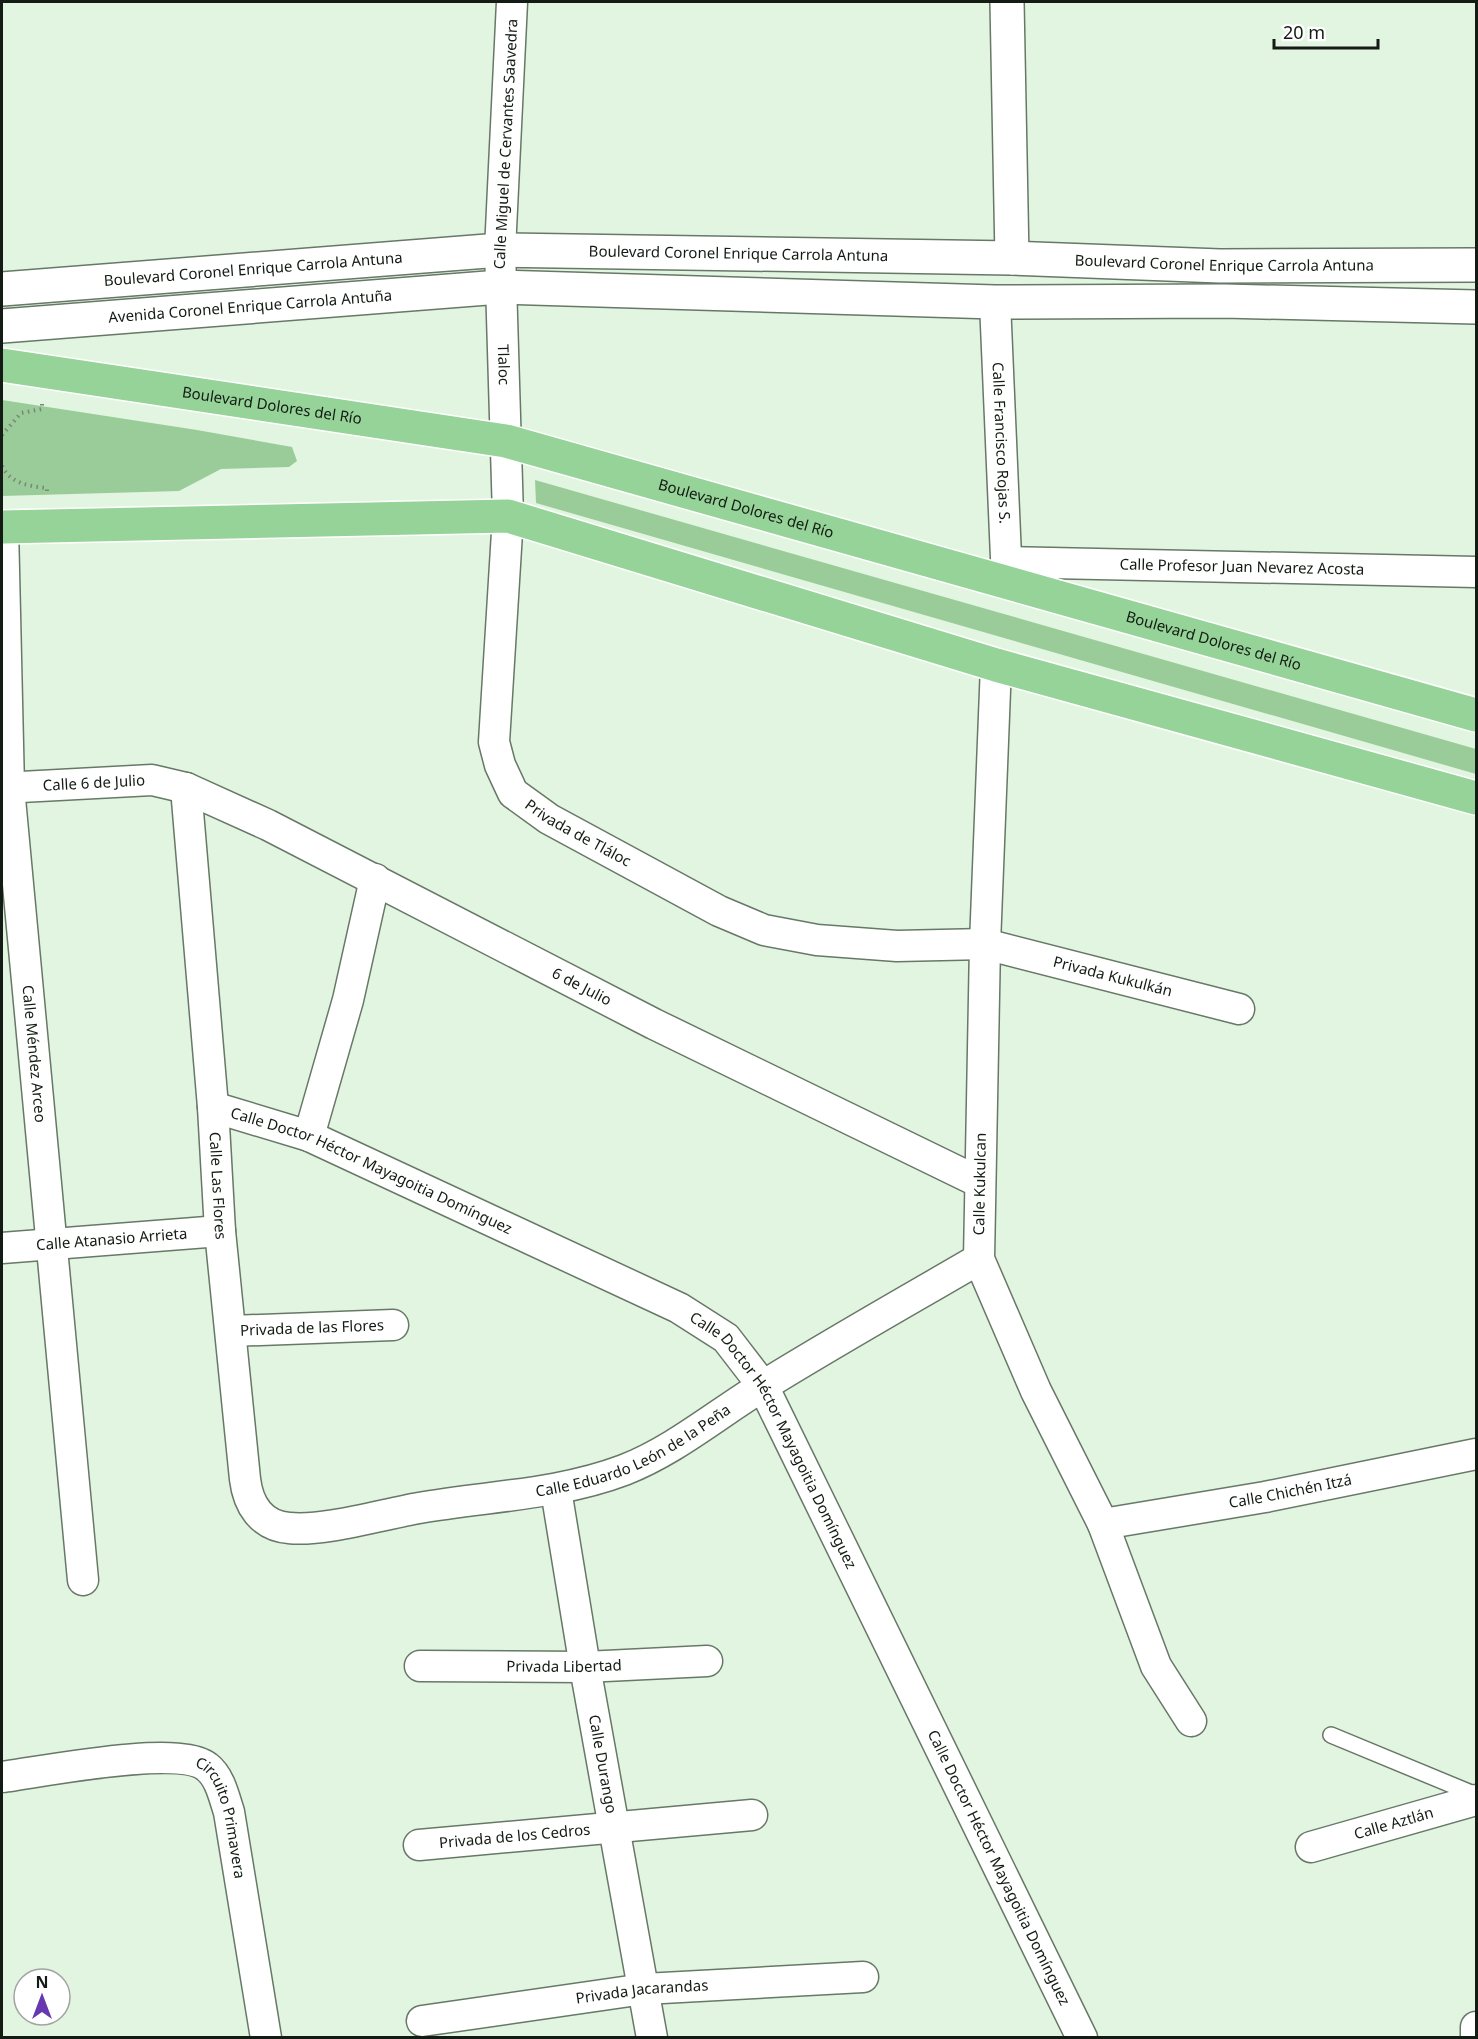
<svg xmlns="http://www.w3.org/2000/svg" width="1478" height="2039" viewBox="0 0 1478 2039" font-family="'Noto Sans',sans-serif">
<style>
.green{fill:#9acc99}
.lines{fill:none;stroke-linecap:round;stroke-linejoin:round}
.lane-casing{stroke:#677867;stroke-width:18}
.street-casing{stroke:#677867;stroke-width:33}
.secondary-casing{stroke:#677867;stroke-width:36}
.primary-casing{stroke:#fff;stroke-width:36}
.path{stroke:#798678;stroke-width:4;stroke-dasharray:1.5 4.5;stroke-linecap:butt}
.lane{stroke:#fff;stroke-width:15}
.street{stroke:#fff;stroke-width:30}
.secondary{stroke:#fff;stroke-width:33}
.primary{stroke:#95d398;stroke-width:33}
.labels{text-anchor:middle;stroke-width:4.5;stroke-linejoin:round;paint-order:stroke}
.street-label{font-size:15px;fill:#141b14;stroke:#fff}
</style>
<rect width="100%" height="100%" fill="#e2f5e1"/>
<g class="green">
<path d="M 2,400 L 197,430 L 292,447 L 297,461 L 289,467 L 221,469 L 179,491 L 2,496 Z"/>
<path d="M 535,480 L 1476,749 L 1476,774 L 536,503 Z"/>
</g>
<g class="lines">
<g class="lane-casing">
<path id="lane" d="M 1331,1735 L 1476,1795"/>
</g>
<g class="street-casing">
<g id="street">
<path id="s1" d="M 512,2 L 500,250 L 508,516 L 494,742 L 500,765 L 513,793 L 549,819 L 719,911 L 764,930 L 817,940 L 897,946 L 985,944 L 1239,1009"/>
<path id="s2" d="M 995,302 L 1007,581"/>
<path id="s3" d="M 3,527 L 9,788 L 83,1580"/>
<path id="s4" d="M 1006,562 L 1476,572"/>
<path d="M 996,665 L 985,944 L 979,1259 L 1036,1391 L 1103,1524 L 1156,1666 L 1191,1721"/>
<path id="s5" d="M 2,788 L 152,780 L 186,788 L 268,825 L 654,1024 L 979,1182"/>
<path id="s6" d="M 186,788 L 213,1107 L 220,1231 L 245,1479 C 248,1504 261,1526 289,1528 C 322,1532 384,1514 419,1508 C 487,1496 558,1495 624,1470 C 675,1450 717,1414 763,1386 C 834,1342 907,1301 979,1259"/>
<path id="s7" d="M 213,1107 L 309,1136 L 679,1308 L 726,1338 L 763,1386 L 1082,2038"/>
<path d="M 309,1136 L 348,1000 L 375,879"/>
<path id="s8" d="M 2,1248 L 220,1231"/>
<path id="s9" d="M 231,1331 L 393,1325"/>
<path id="s10" d="M 556,1490 L 585,1667 L 652,2038"/>
<path id="s11" d="M 1103,1524 L 1265,1497 L 1476,1454"/>
<path id="s12" d="M 420,1666 L 585,1667 L 707,1661"/>
<path id="s13" d="M 2,1777 C 41,1772 179,1744 207,1767 C 220,1777 224,1797 229,1812 L 266,2038"/>
<path id="s14" d="M 419,1845 L 752,1815"/>
<path id="s15" d="M 1311,1847 L 1476,1800"/>
<path id="s16" d="M 422,2021 L 644,1989 L 863,1977"/>
<path d="M 1476,2038 L 1476,2027"/>
</g>
</g>
<g class="secondary-casing">
<g id="secondary">
<path d="M 1007,2 L 1012,258"/>
<path id="s17" d="M 2,289 L 500,250 L 1012,258 L 1220,266 L 1476,265"/>
<path id="s18" d="M 2,326 L 500,287 L 995,302 L 1224,301 L 1476,307"/>
</g>
</g>
<g class="primary-casing">
<g id="primary">
<path id="s19" d="M 2,365 L 506,441 L 1476,715"/>
<path d="M 2,527 L 508,516 L 996,665 L 1476,798"/>
</g>
</g>
<g class="path">
<path d="M 2,435 L 21,413 L 42,409 L 42,404"/>
<path d="M 2,466 C 11,484 29,486 47,488 L 47,494"/>
</g>
<use href="#lane" class="lane"/>
<use href="#street" class="street"/>
<use href="#secondary" class="secondary"/>
<use href="#primary" class="primary"/>
</g>
<g class="labels">
<g class="street-label">
<text transform="translate(506 144) rotate(-87)" y="5">Calle Miguel de Cervantes Saavedra</text>
<text dy="5" stroke="none"><textPath href="#s17" startOffset="738">Boulevard Coronel Enrique Carrola Antuna</textPath></text>
<text dy="5" stroke="none"><textPath href="#s17" startOffset="1224">Boulevard Coronel Enrique Carrola Antuna</textPath></text>
<text dy="5" stroke="none"><textPath href="#s17" startOffset="252">Boulevard Coronel Enrique Carrola Antuna</textPath></text>
<text dy="5" stroke="none"><textPath href="#s18" startOffset="249">Avenida Coronel Enrique Carrola Antuña</textPath></text>
<text dy="5" stroke="none"><textPath href="#s1" startOffset="363">Tlaloc</textPath></text>
<text dy="5" stroke="none"><textPath href="#s19" startOffset="273">Boulevard Dolores del Río</textPath></text>
<text dy="5" stroke="none"><textPath href="#s2" startOffset="141">Calle Francisco Rojas S.</textPath></text>
<text dy="5" stroke="none"><textPath href="#s19" startOffset="759">Boulevard Dolores del Río</textPath></text>
<text dy="5" stroke="none"><textPath href="#s4" startOffset="236">Calle Profesor Juan Nevarez Acosta</textPath></text>
<text dy="5" stroke="none"><textPath href="#s19" startOffset="1245">Boulevard Dolores del Río</textPath></text>
<text dy="5" stroke="none"><textPath href="#s5" startOffset="92">Calle 6 de Julio</textPath></text>
<text dy="5" stroke="none"><textPath href="#s1" startOffset="872">Privada de Tláloc</textPath></text>
<text dy="5" stroke="none"><textPath href="#s1" startOffset="1436">Privada Kukulkán</textPath></text>
<text dy="5" stroke="none"><textPath href="#s5" startOffset="628">6 de Julio</textPath></text>
<text dy="5" stroke="none"><textPath href="#s3" startOffset="528">Calle Méndez Arceo</textPath></text>
<text dy="5" stroke="none"><textPath href="#s7" startOffset="171">Calle Doctor Héctor Mayagoitia Domínguez</textPath></text>
<text transform="translate(980 1184) rotate(-89)" y="5">Calle Kukulcan</text>
<text dy="5" stroke="none"><textPath href="#s6" startOffset="399">Calle Las Flores</textPath></text>
<text dy="5" stroke="none"><textPath href="#s8" startOffset="110">Calle Atanasio Arrieta</textPath></text>
<text dy="5" stroke="none"><textPath href="#s9" startOffset="81">Privada de las Flores</textPath></text>
<text dy="5" stroke="none"><textPath href="#s7" startOffset="675">Calle Doctor Héctor Mayagoitia Domínguez</textPath></text>
<text dy="5" stroke="none"><textPath href="#s6" startOffset="1122">Calle Eduardo León de la Peña</textPath></text>
<text dy="5" stroke="none"><textPath href="#s11" startOffset="190">Calle Chichén Itzá</textPath></text>
<text dy="5" stroke="none"><textPath href="#s12" startOffset="144">Privada Libertad</textPath></text>
<text dy="5" stroke="none"><textPath href="#s10" startOffset="278">Calle Durango</textPath></text>
<text dy="5" stroke="none"><textPath href="#s13" startOffset="261">Circuito Primavera</textPath></text>
<text dy="5" stroke="none"><textPath href="#s15" startOffset="86">Calle Aztlán</textPath></text>
<text dy="5" stroke="none"><textPath href="#s14" startOffset="96">Privada de los Cedros</textPath></text>
<text dy="5" stroke="none"><textPath href="#s7" startOffset="1161">Calle Doctor Héctor Mayagoitia Domínguez</textPath></text>
<text dy="5" stroke="none"><textPath href="#s16" startOffset="222">Privada Jacarandas</textPath></text>
</g>
</g>
<rect width="1478" height="2039" fill="none" stroke="#141b14" stroke-width="6"/>
<g transform="translate(42 1997)"><circle r="28" fill="#ffffff" stroke="#a1a4a1" stroke-width="1.5"/>
<path d="M0-4.5L10 22L0 15L-10 22Z" fill="#6738af"/>
<text y="-9" font-size="16" font-weight="bold" text-anchor="middle" fill="#141b14">N</text>
</g>
<path d="M1274 39v9h104v-9" fill="none" stroke="#141b14" stroke-width="3"/>
<text x="1283" y="39" font-size="18" fill="#141b14" stroke="#ffffff" stroke-width="4.5" paint-order="stroke">20 m</text>
</svg>
